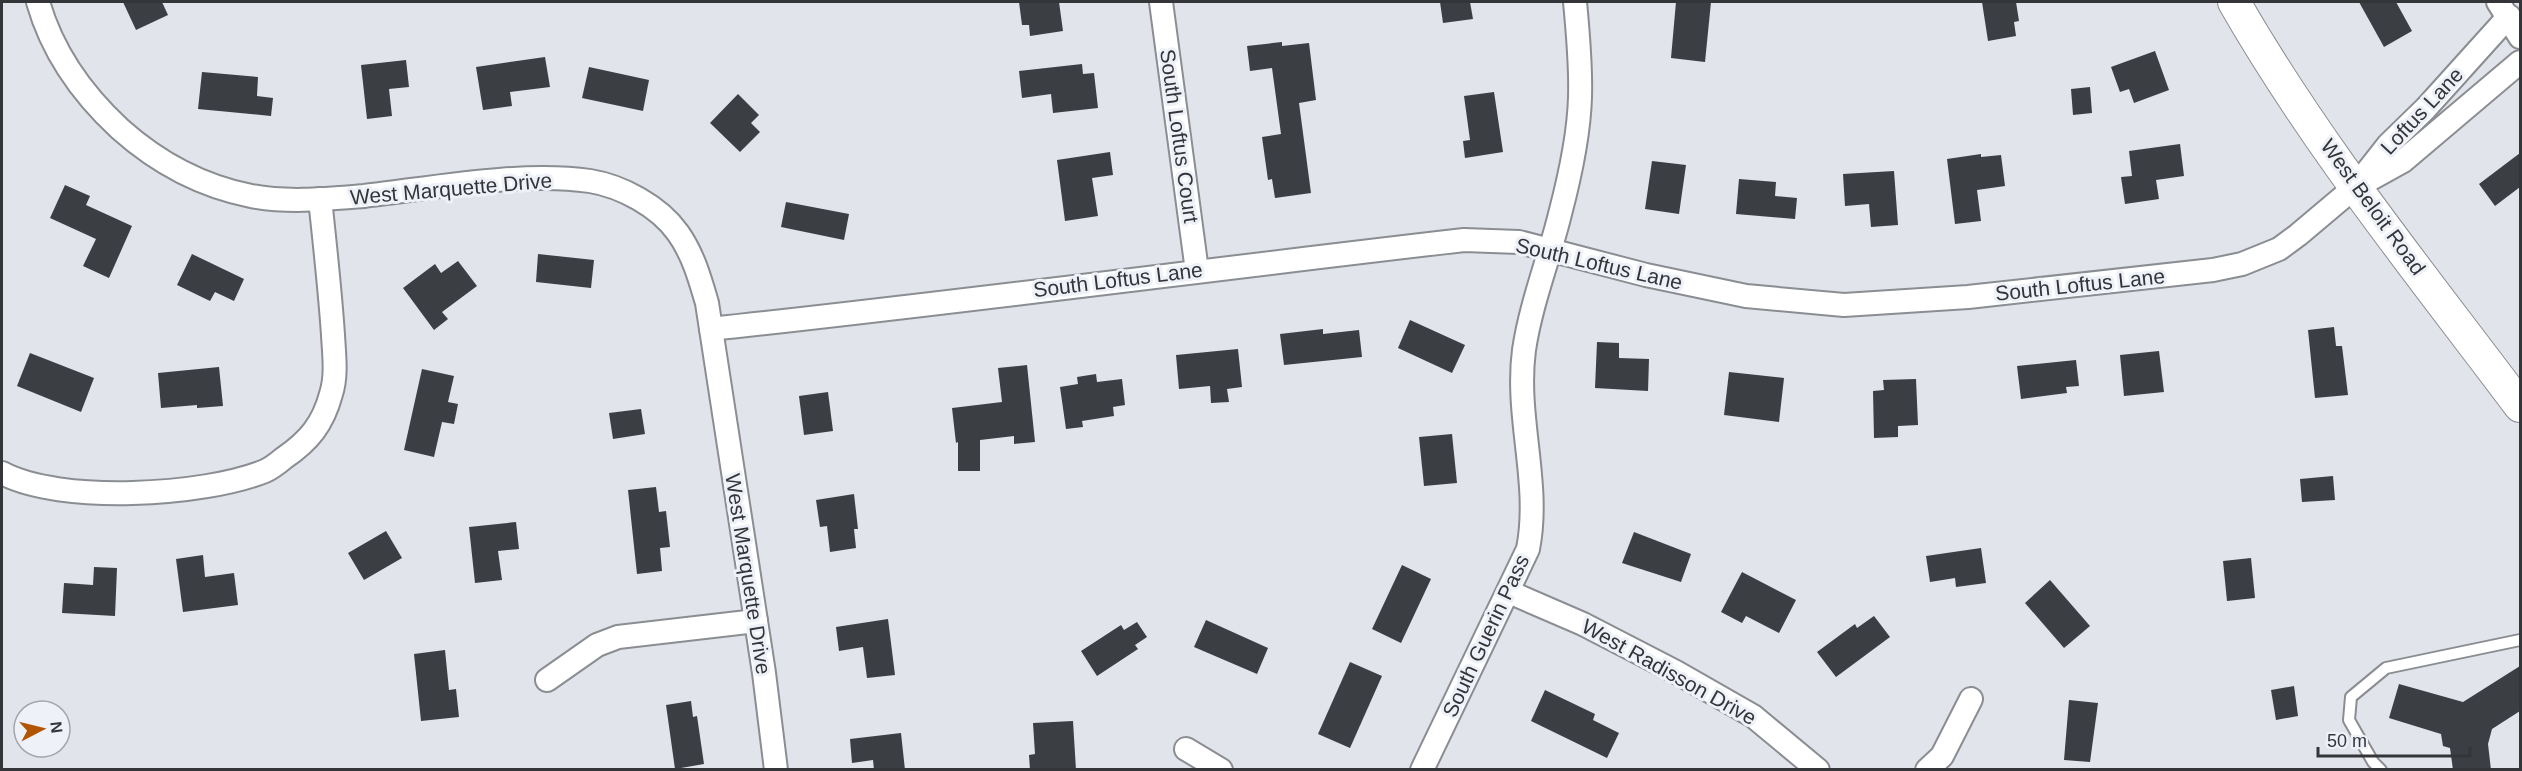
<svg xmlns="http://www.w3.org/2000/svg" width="2522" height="771" viewBox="0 0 2522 771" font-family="Helvetica,sans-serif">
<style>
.building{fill:#3b3e42}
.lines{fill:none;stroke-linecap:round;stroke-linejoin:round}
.service-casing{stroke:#8a8d92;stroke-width:14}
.minor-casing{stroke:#8a8d92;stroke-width:26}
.secondary-casing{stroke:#8a8d92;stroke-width:34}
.service{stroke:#fff;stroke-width:10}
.minor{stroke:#fff;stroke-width:22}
.secondary{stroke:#fff;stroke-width:32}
.labels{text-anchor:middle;stroke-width:6;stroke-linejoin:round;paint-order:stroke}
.street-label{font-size:21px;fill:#343538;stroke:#eef2f8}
</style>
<rect width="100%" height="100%" fill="#e1e4ea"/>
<g class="building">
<path d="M 123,2 L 162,2 L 168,15 L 136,30 Z"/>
<path d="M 1019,2 L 1059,2 L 1063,31 L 1030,36 L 1029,25 L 1022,25 Z"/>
<path d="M 1440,2 L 1470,2 L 1473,19 L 1443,23 Z"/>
<path d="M 1676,2 L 1711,2 L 1705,62 L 1671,58 Z"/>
<path d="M 1982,2 L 2016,2 L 2019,21 L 2014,22 L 2016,36 L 1988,41 Z"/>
<path d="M 2359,2 L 2396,2 L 2412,31 L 2384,47 Z"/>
<path d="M 1282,42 L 1282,46 L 1309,43 L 1316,100 L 1299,103 L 1311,193 L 1275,198 L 1272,179 L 1268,180 L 1262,137 L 1281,134 L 1272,68 L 1250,71 L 1247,46 Z"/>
<path d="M 2155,51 L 2169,90 L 2134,103 L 2129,89 L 2120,92 L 2111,67 Z"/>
<path d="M 545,57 L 550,87 L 510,92 L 512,106 L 483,110 L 476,67 Z"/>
<path d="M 406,60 L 409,87 L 389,89 L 392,116 L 367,119 L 361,65 Z"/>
<path d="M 1082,64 L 1083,74 L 1094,73 L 1098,108 L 1053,113 L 1051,94 L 1022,98 L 1019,71 Z"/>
<path d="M 589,67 L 649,80 L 643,111 L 582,98 Z"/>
<path d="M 202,72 L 258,77 L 257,96 L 273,98 L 271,116 L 198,109 Z"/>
<path d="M 2090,87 L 2092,113 L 2073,115 L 2071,89 Z"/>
<path d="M 1494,92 L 1503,152 L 1465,158 L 1463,141 L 1470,140 L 1464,96 Z"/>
<path d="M 738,94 L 759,115 L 751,123 L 760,132 L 740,152 L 710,123 Z"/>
<path d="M 2180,144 L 2184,176 L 2156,180 L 2159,199 L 2125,204 L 2121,177 L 2132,176 L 2129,151 Z"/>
<path d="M 1110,152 L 1113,175 L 1092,178 L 1098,216 L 1065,221 L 1057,160 Z"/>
<path d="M 2520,153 L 2520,187 L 2495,206 L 2479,184 Z"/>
<path d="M 1981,154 L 1981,157 L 2001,155 L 2005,186 L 1977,190 L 1981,221 L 1955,224 L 1947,159 Z"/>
<path d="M 1652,161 L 1686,165 L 1679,214 L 1645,209 Z"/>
<path d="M 1894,171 L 1898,225 L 1871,227 L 1869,204 L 1845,206 L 1843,174 Z"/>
<path d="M 1739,179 L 1776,182 L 1775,196 L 1797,198 L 1795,219 L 1736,214 Z"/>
<path d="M 65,185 L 90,196 L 86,205 L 132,226 L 109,278 L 83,266 L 96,239 L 50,218 Z"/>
<path d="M 786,202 L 849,214 L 844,240 L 781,227 Z"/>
<path d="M 192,254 L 244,279 L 234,301 L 215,292 L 210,301 L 177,285 Z"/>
<path d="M 538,254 L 594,260 L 591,288 L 536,282 Z"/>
<path d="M 458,261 L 477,286 L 442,312 L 448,319 L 434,330 L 403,288 L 435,264 L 441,273 Z"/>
<path d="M 1410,320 L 1465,345 L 1452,373 L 1398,348 Z"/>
<path d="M 2334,327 L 2336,346 L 2342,346 L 2348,395 L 2315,398 L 2308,330 Z"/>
<path d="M 1323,329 L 1323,334 L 1359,330 L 1362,357 L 1284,365 L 1280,334 Z"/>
<path d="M 1597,342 L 1619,343 L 1619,358 L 1649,359 L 1648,391 L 1595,388 Z"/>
<path d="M 1238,349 L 1242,387 L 1227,389 L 1229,402 L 1211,403 L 1210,386 L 1179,389 L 1176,355 Z"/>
<path d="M 2159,351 L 2164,392 L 2124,396 L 2120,355 Z"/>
<path d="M 30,353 L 94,378 L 81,412 L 17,386 Z"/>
<path d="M 2076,360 L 2079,386 L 2066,387 L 2067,393 L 2021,399 L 2017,366 Z"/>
<path d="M 1027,365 L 1035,442 L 1014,444 L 1014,436 L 980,440 L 980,471 L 958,471 L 958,442 L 956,443 L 952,408 L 1002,402 L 998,368 Z"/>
<path d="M 219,367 L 223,406 L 197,408 L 197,405 L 161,408 L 158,373 Z"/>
<path d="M 422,369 L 454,376 L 448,402 L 458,404 L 454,424 L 442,422 L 434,457 L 404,450 Z"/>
<path d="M 1729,372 L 1784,378 L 1779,422 L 1724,415 Z"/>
<path d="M 1096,374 L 1097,382 L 1122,379 L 1125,405 L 1113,407 L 1114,416 L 1082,421 L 1083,427 L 1066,429 L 1060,387 L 1078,384 L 1077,377 Z"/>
<path d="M 1916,379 L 1918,425 L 1898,426 L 1898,437 L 1874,438 L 1873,391 L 1884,390 L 1883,380 Z"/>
<path d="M 828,392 L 833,431 L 804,435 L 799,396 Z"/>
<path d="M 641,409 L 645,434 L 613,439 L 609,413 Z"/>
<path d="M 1452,434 L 1457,483 L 1424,486 L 1419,437 Z"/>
<path d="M 2333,476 L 2335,500 L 2302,502 L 2300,479 Z"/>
<path d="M 656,487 L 659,512 L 666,511 L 670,547 L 660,548 L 662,571 L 637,574 L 628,490 Z"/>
<path d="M 854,494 L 858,529 L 854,529 L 856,548 L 830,552 L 827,526 L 820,527 L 816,500 Z"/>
<path d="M 516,522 L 519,549 L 498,551 L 502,580 L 475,583 L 469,527 Z"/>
<path d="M 386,531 L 402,558 L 364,580 L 348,553 Z"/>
<path d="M 1634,532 L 1691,554 L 1681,582 L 1622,563 Z"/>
<path d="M 1981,548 L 1986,583 L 1956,587 L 1955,578 L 1930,582 L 1926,556 Z"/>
<path d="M 203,555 L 205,577 L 234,573 L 238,605 L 183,612 L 176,559 Z"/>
<path d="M 2251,558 L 2255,598 L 2227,601 L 2223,561 Z"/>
<path d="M 1402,565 L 1431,579 L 1401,643 L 1372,629 Z"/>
<path d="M 94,567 L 117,568 L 115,616 L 62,613 L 64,583 L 93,585 Z"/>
<path d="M 1742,572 L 1796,600 L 1779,633 L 1746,616 L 1742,623 L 1721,612 Z"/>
<path d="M 2050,580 L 2090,626 L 2064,648 L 2025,603 Z"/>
<path d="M 1874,616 L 1890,637 L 1836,677 L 1817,652 L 1855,624 L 1857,628 Z"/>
<path d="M 888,619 L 895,675 L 867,678 L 863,647 L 839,651 L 836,627 Z"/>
<path d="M 1206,620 L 1268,648 L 1257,674 L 1194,647 Z"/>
<path d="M 1137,622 L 1147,637 L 1135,645 L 1138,649 L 1097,676 L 1081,651 L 1121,625 L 1124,630 Z"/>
<path d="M 445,650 L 449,690 L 456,689 L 459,717 L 421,721 L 414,654 Z"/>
<path d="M 1350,662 L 1382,676 L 1350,748 L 1318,734 Z"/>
<path d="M 2520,666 L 2520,711 L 2492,729 L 2488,744 L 2491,770 L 2453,770 L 2450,748 L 2443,746 L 2441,734 L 2389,718 L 2399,684 L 2463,702 Z"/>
<path d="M 2294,686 L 2298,716 L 2276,720 L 2271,690 Z"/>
<path d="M 1545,690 L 1595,714 L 1593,720 L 1619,733 L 1607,758 L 1531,721 Z"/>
<path d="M 2069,700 L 2098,703 L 2090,762 L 2064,760 Z"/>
<path d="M 691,701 L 693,717 L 697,716 L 704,764 L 675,769 L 666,705 Z"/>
<path d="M 1073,721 L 1076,770 L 1030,770 L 1029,755 L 1035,754 L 1033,723 Z"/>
<path d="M 901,733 L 905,770 L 874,770 L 873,760 L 852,763 L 850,739 Z"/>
</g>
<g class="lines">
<g class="service-casing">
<path id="service" d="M 2381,770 L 2373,762 L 2349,720 L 2351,697 L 2386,668 L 2520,640"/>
</g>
<g class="minor-casing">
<g id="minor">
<path d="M 38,2 C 52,51 82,94 120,129 C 158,163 201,186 251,196 C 288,203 327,199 364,196 C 433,188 522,171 590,181 C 621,186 659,206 678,233 C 693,254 700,279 707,303 L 764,673 L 776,770"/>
<path d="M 1161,2 L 1197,271"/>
<path d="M 2498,2 L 2520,37"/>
<path d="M 2365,182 L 2403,161 L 2520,62"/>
<path d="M 711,329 C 962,302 1213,269 1464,240 L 1519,242 L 1646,275 L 1746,296 L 1844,305 L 1968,297 L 2213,270 L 2242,264 L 2279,249 L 2298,235 L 2355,187 L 2388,145 L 2426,108 L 2509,16"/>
<path d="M 2,473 C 60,504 204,496 265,471 C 272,468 278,463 284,458 C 309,441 323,424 331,394 C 337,376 334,354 333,335 C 330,290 325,245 320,199"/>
<path d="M 1509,592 L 1583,624 L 1676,672 L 1753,716 L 1818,770"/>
<path d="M 547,680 L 597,645 L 618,637 L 756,621"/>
<path d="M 1186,749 L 1221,770"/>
<path d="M 1422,770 L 1528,549 C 1541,483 1515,417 1524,350 C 1531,303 1549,259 1560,214 C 1570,176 1579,136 1580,97 C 1581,65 1578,33 1575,2"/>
<path d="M 1927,770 L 1942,756 L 1971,699"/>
</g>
</g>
<g class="secondary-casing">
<path id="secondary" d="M 2234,2 C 2316,145 2421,274 2520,406"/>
</g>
<use href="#service" class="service"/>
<use href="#minor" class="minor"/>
<use href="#secondary" class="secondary"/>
</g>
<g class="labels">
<g class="street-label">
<text transform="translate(2422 111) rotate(-47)" y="7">Loftus Lane</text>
<text transform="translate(1179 136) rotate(82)" y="7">South Loftus Court</text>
<text transform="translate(451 189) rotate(-5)" y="7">West Marquette Drive</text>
<text transform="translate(2373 207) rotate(54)" y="7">West Beloit Road</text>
<text transform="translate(1599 264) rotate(13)" y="7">South Loftus Lane</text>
<text transform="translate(1118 280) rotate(-7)" y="7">South Loftus Lane</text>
<text transform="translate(2080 285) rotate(-6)" y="7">South Loftus Lane</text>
<text transform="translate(748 574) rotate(81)" y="7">West Marquette Drive</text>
<text transform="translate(1486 636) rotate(-65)" y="7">South Guerin Pass</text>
<text transform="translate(1669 672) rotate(29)" y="7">West Radisson Drive</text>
</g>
</g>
<rect width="2522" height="771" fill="none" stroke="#343538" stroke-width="6"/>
<g transform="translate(42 729) rotate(83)"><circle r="28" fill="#eef2f8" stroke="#a4a6ab" stroke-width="1.5"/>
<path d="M0-4.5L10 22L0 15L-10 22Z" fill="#b25401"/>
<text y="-9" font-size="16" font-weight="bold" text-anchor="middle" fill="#343538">N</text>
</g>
<path d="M2318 747v9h152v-9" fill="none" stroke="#343538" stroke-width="3"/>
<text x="2327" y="747" font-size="18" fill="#343538" stroke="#eef2f8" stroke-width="4.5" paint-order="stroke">50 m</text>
</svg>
